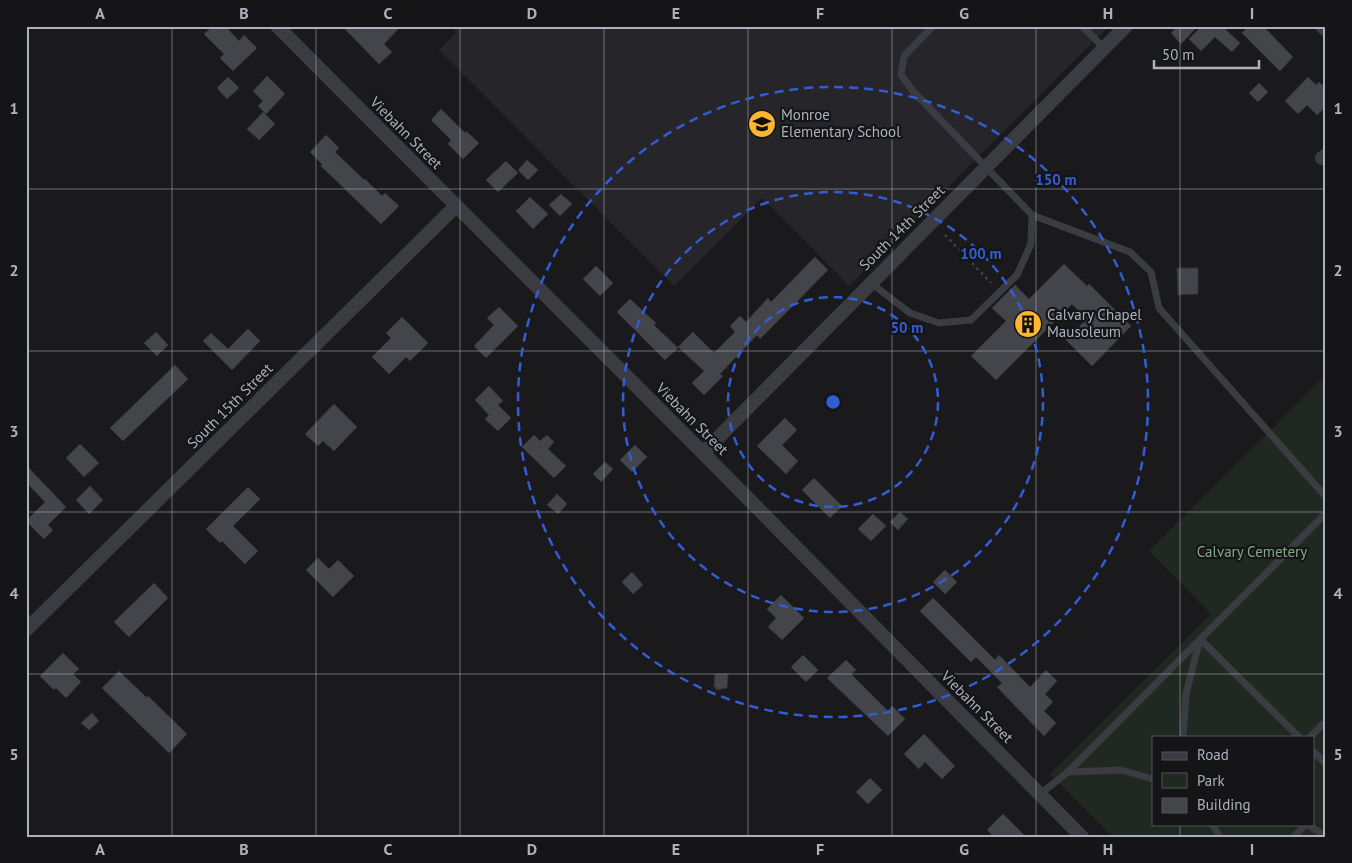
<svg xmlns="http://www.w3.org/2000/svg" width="1352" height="863" viewBox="0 0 1352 863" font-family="'PT Sans',sans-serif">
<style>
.built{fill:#26262a}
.green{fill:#202921;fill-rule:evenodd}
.building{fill:#44454a;stroke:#343439}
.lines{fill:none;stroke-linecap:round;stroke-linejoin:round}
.path{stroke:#414349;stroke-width:2.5;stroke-dasharray:2.5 4;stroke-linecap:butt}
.lane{stroke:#3b3c42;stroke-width:7}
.street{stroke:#3b3c42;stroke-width:14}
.grid{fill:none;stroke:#acb2bd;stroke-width:1;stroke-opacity:0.55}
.ring{fill:none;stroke:#325dd4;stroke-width:2.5;stroke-dasharray:9 6}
.labels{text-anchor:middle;stroke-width:4.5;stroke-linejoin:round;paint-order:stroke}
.poi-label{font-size:15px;fill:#acb2bd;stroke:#151518;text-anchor:start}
.street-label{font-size:15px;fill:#acb2bd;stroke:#151518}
.park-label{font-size:15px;fill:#82a984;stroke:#151518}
.centre{fill:#325dd4;stroke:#151518;stroke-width:2.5}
.ring-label{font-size:15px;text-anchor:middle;font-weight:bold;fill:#325dd4;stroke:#151518;stroke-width:4.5;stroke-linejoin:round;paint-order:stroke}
.neatline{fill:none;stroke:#acb2bd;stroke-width:2}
.grid-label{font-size:16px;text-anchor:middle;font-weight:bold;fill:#acb2bd}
</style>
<rect width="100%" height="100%" fill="#1a1a1d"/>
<path class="built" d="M 450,26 L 1109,26 L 849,286 L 762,198 L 674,286 L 439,50 L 456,33 Z"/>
<path class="green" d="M 1326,375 L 1326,837 L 1113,837 L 1050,774 L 1211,614 L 1149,551 ZM 1153,737 L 1313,737 L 1313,824 L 1153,824 Z"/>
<g class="building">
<path d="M 213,26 L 225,26 L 239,41 L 244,35 L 257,48 L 233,71 L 220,58 L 224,54 L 204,34 Z"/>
<path d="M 342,26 L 401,26 L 384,44 L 392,52 L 379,64 Z"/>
<path d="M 1178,26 L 1198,26 L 1181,44 L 1171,33 Z"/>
<path d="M 1202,26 L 1226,26 L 1224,28 L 1240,43 L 1232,52 L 1215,37 L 1201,51 L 1189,39 Z"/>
<path d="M 1249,26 L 1263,26 L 1293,57 L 1280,71 L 1242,33 Z"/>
<path d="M 267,76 L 285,94 L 266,114 L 258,106 L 263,101 L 253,91 Z"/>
<path d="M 228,77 L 239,88 L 227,99 L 217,88 Z"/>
<path d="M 1308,77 L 1316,85 L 1319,82 L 1326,88 L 1326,107 L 1317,115 L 1307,105 L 1298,114 L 1285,101 Z"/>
<path d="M 1259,83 L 1268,92 L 1258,102 L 1249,93 Z"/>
<path d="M 441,109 L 465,133 L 466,131 L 479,143 L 463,159 L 448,144 L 451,140 L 431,120 Z"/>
<path d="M 263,112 L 275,124 L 259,140 L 247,129 Z"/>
<path d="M 326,135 L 339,148 L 335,152 L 364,180 L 365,179 L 382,196 L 385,193 L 399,206 L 381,224 L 321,166 L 322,164 L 310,152 Z"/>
<path d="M 527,160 L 538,170 L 528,180 L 518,170 Z"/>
<path d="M 506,161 L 518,173 L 498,192 L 486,180 Z"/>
<path d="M 561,194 L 572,204 L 560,216 L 549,205 Z"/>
<path d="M 530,197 L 548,214 L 533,229 L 516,211 Z"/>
<path d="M 815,257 L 828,270 L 760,339 L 757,335 L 720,374 L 723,376 L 704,395 L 692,383 L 704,371 L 678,347 L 693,332 L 714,353 L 735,332 L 730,326 L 740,316 L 746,322 L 768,298 L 771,302 Z"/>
<path d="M 1064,264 L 1087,286 L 1089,284 L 1131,326 L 1092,366 L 1066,340 L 1087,319 L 1072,304 L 996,380 L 971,356 L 1006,321 L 992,308 L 1015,285 L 1029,299 Z"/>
<path d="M 596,266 L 613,283 L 600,296 L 583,279 Z"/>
<path d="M 1177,268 L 1198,268 L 1198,294 L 1178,295 Z"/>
<path d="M 630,299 L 656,323 L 654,325 L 678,348 L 665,360 L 617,312 Z"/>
<path d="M 499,307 L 518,326 L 486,358 L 474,346 L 494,325 L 487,318 Z"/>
<path d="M 402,317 L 428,343 L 410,361 L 406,357 L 389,374 L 372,357 L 391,338 L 386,333 Z"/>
<path d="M 248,329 L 260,341 L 232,370 L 203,341 L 211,333 L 228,349 Z"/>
<path d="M 156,332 L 168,345 L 157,356 L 144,343 Z"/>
<path d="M 175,365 L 188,379 L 123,441 L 110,428 Z"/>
<path d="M 489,386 L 503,401 L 498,405 L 511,418 L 498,431 L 485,419 L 489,415 L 475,400 Z"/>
<path d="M 334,404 L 357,427 L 334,451 L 323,441 L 318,446 L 305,434 Z"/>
<path d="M 785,418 L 797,430 L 782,445 L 798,461 L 786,474 L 757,446 Z"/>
<path d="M 534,435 L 540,441 L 547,435 L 554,442 L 548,449 L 566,466 L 554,478 L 522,447 Z"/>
<path d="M 80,444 L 99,463 L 84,477 L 66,458 Z"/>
<path d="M 635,445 L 647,457 L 632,472 L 620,460 Z"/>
<path d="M 605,462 L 613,469 L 601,482 L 593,474 Z"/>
<path d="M 26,465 L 66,507 L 48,525 L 53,530 L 44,539 L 26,521 L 45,502 L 26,482 Z"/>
<path d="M 814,478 L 842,506 L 830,518 L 802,490 Z"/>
<path d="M 90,486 L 103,500 L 89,514 L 76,500 Z"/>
<path d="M 248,487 L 260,499 L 233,526 L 258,551 L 245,564 L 222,541 L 220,543 L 206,529 Z"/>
<path d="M 557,494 L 567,504 L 558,514 L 547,505 Z"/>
<path d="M 900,512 L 908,519 L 898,530 L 890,522 Z"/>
<path d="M 873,514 L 886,526 L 871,541 L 858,529 Z"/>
<path d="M 318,558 L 329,569 L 338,560 L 354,576 L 333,597 L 306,570 Z"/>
<path d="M 945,570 L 957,582 L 945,594 L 933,582 Z"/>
<path d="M 632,572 L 643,585 L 633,594 L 622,582 Z"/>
<path d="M 154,583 L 168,598 L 129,637 L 114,622 Z"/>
<path d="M 781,595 L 804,618 L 782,640 L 768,627 L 776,618 L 767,609 Z"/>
<path d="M 933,598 L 995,660 L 999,655 L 1030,687 L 1046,670 L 1057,681 L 1045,694 L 1053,702 L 1044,711 L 1056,723 L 1044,736 L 997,687 L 1002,683 L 976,657 L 971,662 L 920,611 Z"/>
<path d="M 63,653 L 79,669 L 73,674 L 81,682 L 66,698 L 56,688 L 54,690 L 40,676 Z"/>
<path d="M 803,655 L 818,670 L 806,682 L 791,667 Z"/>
<path d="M 846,660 L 856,670 L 851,674 L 888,711 L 892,706 L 905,719 L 888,736 L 827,678 Z"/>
<path d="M 119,671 L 147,698 L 148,696 L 187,734 L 169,753 L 102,688 Z"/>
<path d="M 715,674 L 728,674 L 727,688 L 716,690 L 716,687 L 714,687 Z"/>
<path d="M 92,713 L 99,721 L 89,730 L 81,723 Z"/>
<path d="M 924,734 L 955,766 L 942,779 L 925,762 L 919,769 L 904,754 Z"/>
<path d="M 870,778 L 882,790 L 868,804 L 856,792 Z"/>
<path d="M 1003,814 L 1026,837 L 994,837 L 987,830 Z"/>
</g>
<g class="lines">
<path class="path" d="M 945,235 L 991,283"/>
<g class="lane">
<path d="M 933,26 L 904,56 L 901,75 L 913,91 L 1032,215 L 1130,252 L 1151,272 L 1159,308 L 1326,497"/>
<path d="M 1082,26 L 1104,48"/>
<path d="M 871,283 L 910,313 L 939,323 L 971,320 L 1017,275 L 1031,244 L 1032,215"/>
<path d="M 1183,737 L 1186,694 L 1200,639 L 1299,737"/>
<path d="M 1310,737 L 1326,721"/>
<path d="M 1313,751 L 1326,764"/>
<path d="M 1068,772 L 1121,770 L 1153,779"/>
<path d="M 1040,794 L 1068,772 L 1326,513"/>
<path d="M 1212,824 L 1220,837"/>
<path d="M 1306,824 L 1326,836"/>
<path d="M 1294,837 L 1306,824"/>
</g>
<g class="street">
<path d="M 277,26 L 703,453 L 1082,837"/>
<path d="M 1322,26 L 1326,30"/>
<path d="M 1322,158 L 1326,155"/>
<path d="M 703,453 L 1126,26"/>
<path d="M 26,630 L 456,206"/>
</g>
</g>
<path class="grid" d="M 172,26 L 172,837M 316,26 L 316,837M 460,26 L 460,837M 604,26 L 604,837M 748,26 L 748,837M 892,26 L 892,837M 1036,26 L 1036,837M 1180,26 L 1180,737M 26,189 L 1326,189M 26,351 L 1326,351M 26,512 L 1326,512M 26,674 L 1326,674M 1180,824 L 1180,837"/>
<g class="ring">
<circle cx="833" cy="402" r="105"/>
<circle cx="833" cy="402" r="210"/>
<circle cx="833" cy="402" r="315"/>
</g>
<defs>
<g id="school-disc" transform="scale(1.4375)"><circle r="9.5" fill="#feb631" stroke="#151518"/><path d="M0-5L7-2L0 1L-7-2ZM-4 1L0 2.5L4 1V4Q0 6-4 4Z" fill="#111"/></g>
<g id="building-disc" transform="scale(1.4375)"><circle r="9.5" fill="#feb631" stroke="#151518"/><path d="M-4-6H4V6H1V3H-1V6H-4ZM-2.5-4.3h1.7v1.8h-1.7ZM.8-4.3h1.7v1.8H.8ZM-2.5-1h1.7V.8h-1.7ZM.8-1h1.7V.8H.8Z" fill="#111"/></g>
</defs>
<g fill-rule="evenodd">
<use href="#school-disc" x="762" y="124"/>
<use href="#building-disc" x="1028" y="324"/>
</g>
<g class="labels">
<g class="poi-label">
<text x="781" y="120">Monroe<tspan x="781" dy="17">Elementary School</tspan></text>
<text x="1047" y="320">Calvary Chapel<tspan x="1047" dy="17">Mausoleum</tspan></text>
</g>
<g class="street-label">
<text transform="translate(406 133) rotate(45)" y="5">Viebahn Street</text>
<text transform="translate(902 228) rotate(-45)" y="5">South 14th Street</text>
<text transform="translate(230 406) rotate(-45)" y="5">South 15th Street</text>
<text transform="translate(692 419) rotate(45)" y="5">Viebahn Street</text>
<text transform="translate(977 707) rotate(45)" y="5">Viebahn Street</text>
</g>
<g class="park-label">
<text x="1252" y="557">Calvary Cemetery</text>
</g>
</g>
<circle cx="833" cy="402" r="8" class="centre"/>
<g class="ring-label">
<text x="1056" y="185">150 m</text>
<text x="981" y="259">100 m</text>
<text x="907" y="333">50 m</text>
</g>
<rect width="1352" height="863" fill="none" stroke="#151518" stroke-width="55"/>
<rect x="1152" y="736" width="162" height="90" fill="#151518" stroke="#51545a"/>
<rect x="1162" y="752" width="25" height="8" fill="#3b3c42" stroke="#51545a"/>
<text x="1197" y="760" font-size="15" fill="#acb2bd">Road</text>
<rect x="1162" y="773" width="25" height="15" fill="#202921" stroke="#51545a"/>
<text x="1197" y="786" font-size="15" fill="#acb2bd">Park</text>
<rect x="1162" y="798" width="25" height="15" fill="#44454a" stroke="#51545a"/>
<text x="1197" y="810" font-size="15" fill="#acb2bd">Building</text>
<path d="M1154 60v8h105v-8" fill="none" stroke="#acb2bd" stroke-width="2.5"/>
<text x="1162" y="60" font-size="15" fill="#acb2bd" stroke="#151518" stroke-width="4" paint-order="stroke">50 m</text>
<rect x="28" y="28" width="1296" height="808" class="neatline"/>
<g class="grid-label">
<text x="100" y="19">A</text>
<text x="244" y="19">B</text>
<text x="388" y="19">C</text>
<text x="532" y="19">D</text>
<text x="676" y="19">E</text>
<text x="820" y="19">F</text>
<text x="964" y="19">G</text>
<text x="1108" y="19">H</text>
<text x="1252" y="19">I</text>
<text x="14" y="114">1</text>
<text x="1338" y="114">1</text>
<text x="14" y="276">2</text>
<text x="1338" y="276">2</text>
<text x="14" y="437">3</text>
<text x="1338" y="437">3</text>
<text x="14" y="599">4</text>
<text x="1338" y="599">4</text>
<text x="14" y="760">5</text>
<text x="1338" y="760">5</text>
<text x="100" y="855">A</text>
<text x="244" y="855">B</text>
<text x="388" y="855">C</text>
<text x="532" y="855">D</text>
<text x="676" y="855">E</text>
<text x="820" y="855">F</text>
<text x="964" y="855">G</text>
<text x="1108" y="855">H</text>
<text x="1252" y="855">I</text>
</g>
</svg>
